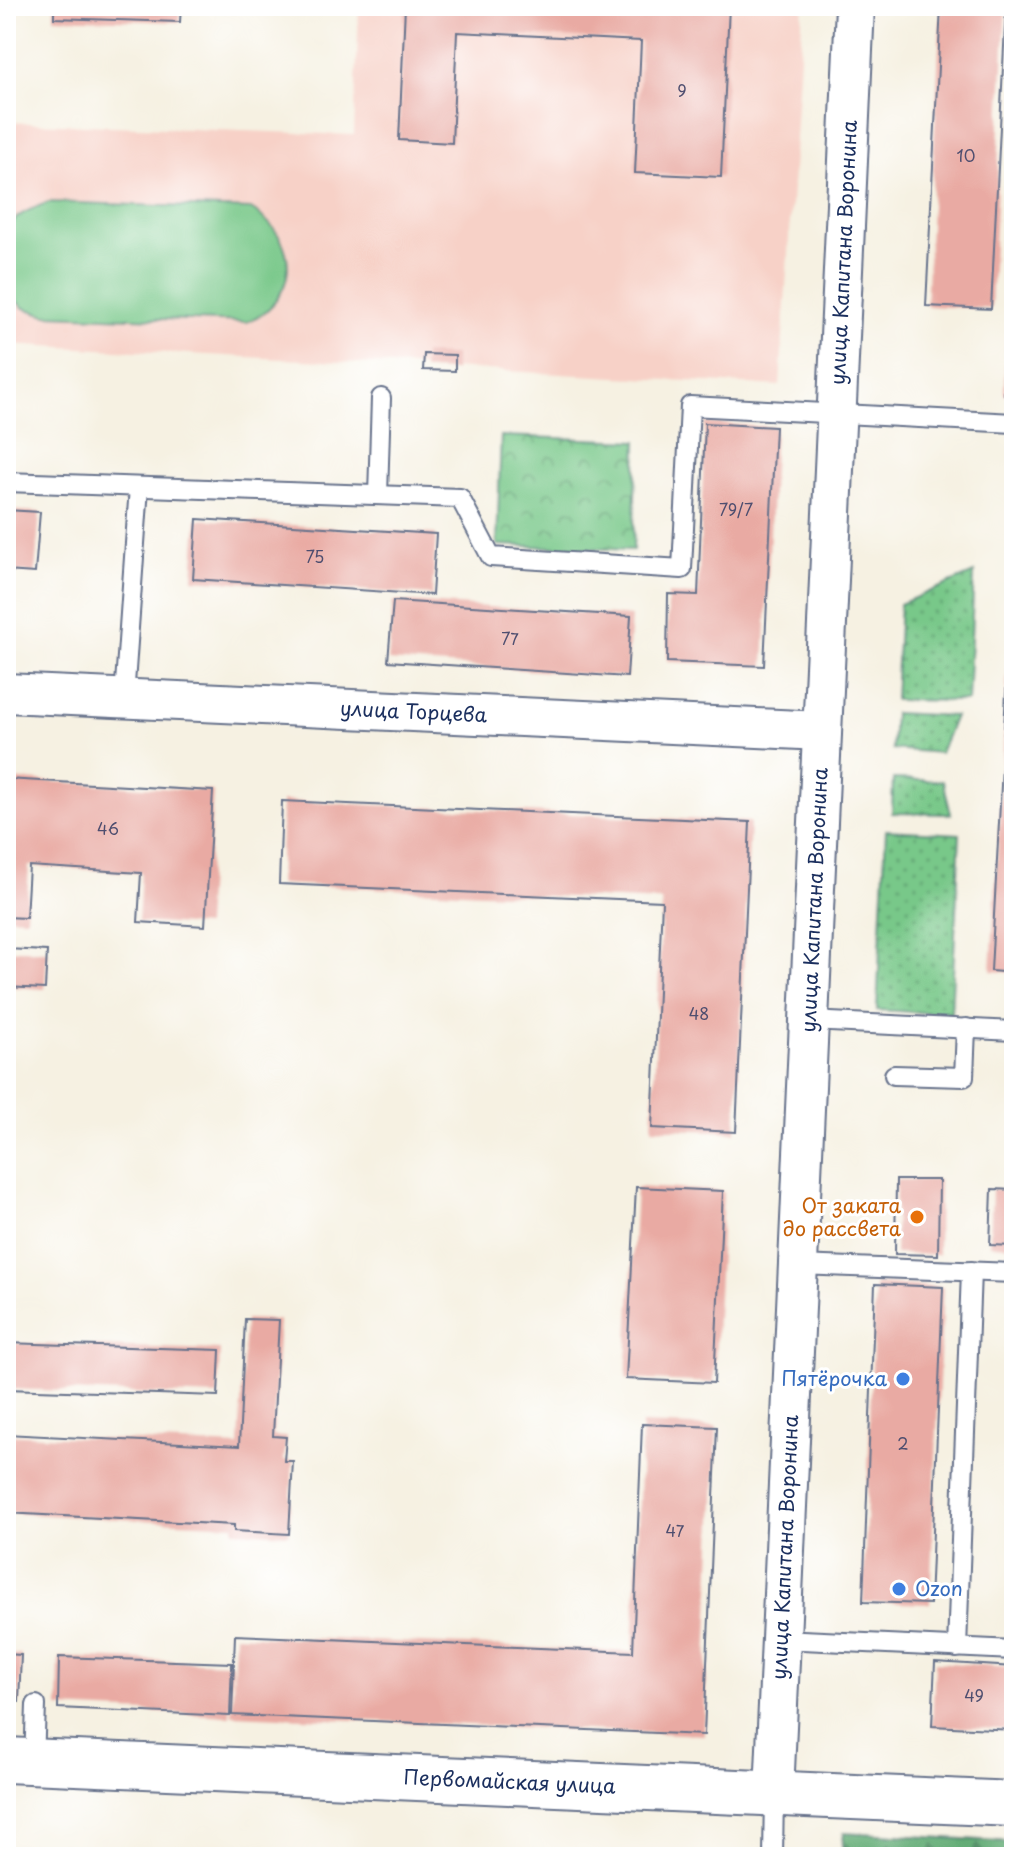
<svg xmlns="http://www.w3.org/2000/svg" width="1020" height="1863" viewBox="0 0 1020 1863" font-family="'Playpen Sans',sans-serif">
<style>
.built{fill:#f7d1c7}
.grass{fill:url(#grass-dots);stroke:#4a7c74;stroke-width:2}
.forest{fill:url(#forest-firs);stroke:#3e6e6a;stroke-width:2}
.park{fill:url(#park-crowns);stroke:#4a7c74;stroke-width:2}
.pitch{fill:#78c889;stroke:#4a7c74;stroke-width:2}
.building{fill:#e9aaa3}
.lines{fill:none;stroke-linecap:round;stroke-linejoin:round}
.lane-casing{stroke:#68738c;stroke-width:22}
.street-casing{stroke:#68738c;stroke-width:42}
.secondary-casing{stroke:#68738c;stroke-width:48}
.lane{stroke:#fff;stroke-width:18}
.street{stroke:#fff;stroke-width:38}
.secondary{stroke:#fff;stroke-width:44}
.food-dot{fill:#e8710a;stroke:#fff;stroke-width:3}
.shop-dot{fill:#3f7fe0;stroke:#fff;stroke-width:3}
.labels{text-anchor:middle;stroke-width:6;stroke-linejoin:round;paint-order:stroke}
.number-label{font-size:16px;fill:#4e4e6f}
.street-label{font-size:20px;fill:#1b2f5e;stroke:#fff}
.food-label{font-size:20px;fill:#c56008;stroke:#fff;text-anchor:end}
.shop-label{font-size:20px;fill:#366cbe;stroke:#fff;text-anchor:end}
</style>
<defs>
<pattern id="grass-dots" width="8" height="8" patternUnits="userSpaceOnUse" patternTransform="scale(2)"><rect width="8" height="8" fill="#78c889"/><path d="M2 2h.1M6 6h.1" fill="none" stroke="#62a373" stroke-width="1.8" stroke-linecap="round"/></pattern>
<pattern id="forest-firs" width="22" height="20" patternUnits="userSpaceOnUse" patternTransform="scale(2)"><rect width="22" height="20" fill="#62ac75"/><path d="M5 1l3.5 6h-7zM16 11l3.5 6h-7z" fill="#508c63"/></pattern>
<pattern id="park-crowns" width="20" height="18" patternUnits="userSpaceOnUse" patternTransform="scale(2)"><rect width="20" height="18" fill="#78c889"/><path d="M2 6a3 3 0 1 1 6 0M12 15a3 3 0 1 1 6 0" fill="none" stroke="#62a373"/></pattern>
</defs>
<rect width="100%" height="100%" fill="#fff"/>
<filter id="ink" filterUnits="userSpaceOnUse"><feTurbulence type="fractalNoise" baseFrequency=".0125" numOctaves="2"/><feDisplacementMap in="SourceGraphic" scale="16" xChannelSelector="R" yChannelSelector="G"/><feConvolveMatrix kernelMatrix="1 2 1 2 8 2 1 2 1" color-interpolation-filters="sRGB"/></filter>
<filter id="wash" filterUnits="userSpaceOnUse"><feTurbulence type="fractalNoise" baseFrequency=".006" numOctaves="4" result="noise"/><feDisplacementMap in="SourceGraphic" scale="32" xChannelSelector="R" yChannelSelector="G"/><feGaussianBlur stdDeviation="1.8" result="paint"/><feColorMatrix in="noise" values="0 0 0 0 0 0 0 0 0 0 0 0 0 0 0 0 0 1.4 0 .05"/><feComposite in="paint" operator="in"/></filter>
<g filter="url(#wash)">
<rect width="100%" height="100%" fill="#f6f1e2"/>
<path class="built" d="M 359,6 L 803,6 L 780,386 L 6,344 L 6,122 L 354,135 Z"/>
<g class="grass">
<path d="M 974,573 L 968,701 L 895,700 L 900,604 Z"/>
<path d="M 894,713 L 955,716 L 940,753 L 892,749 Z"/>
<path d="M 893,779 L 943,781 L 951,814 L 892,813 Z"/>
<path d="M 886,830 L 960,834 L 951,1014 L 877,1010 Z"/>
</g>
<path class="forest" d="M 844,1832 L 1014,1842 L 1014,1857 L 841,1857 Z"/>
<path class="park" d="M 501,436 L 637,441 L 633,550 L 497,545 Z"/>
<path class="pitch" d="M 49,202 L 251,209 C 291,233 303,280 264,313 C 259,316 252,319 247,322 L 46,315 L 24,308 L 6,292 C 6,279 3,241 7,232 C 13,214 34,208 49,202 Z"/>
<g id="blocks">
<g class="building">
<path d="M 54,6 L 181,6 L 180,22 L 54,18 Z"/>
<path d="M 405,6 L 729,6 L 721,177 L 635,173 L 641,41 L 457,32 L 452,143 L 399,140 Z"/>
<path d="M 941,6 L 1006,6 L 991,309 L 926,306 Z"/>
<path d="M 1006,330 L 1014,330 L 1014,395 L 1004,394 Z"/>
<path d="M 424,354 L 455,355 L 455,371 L 423,370 Z"/>
<path d="M 705,423 L 775,427 L 764,666 L 667,662 L 668,594 L 698,595 Z"/>
<path d="M 6,510 L 40,512 L 35,573 L 6,571 Z"/>
<path d="M 197,519 L 436,534 L 432,595 L 193,579 Z"/>
<path d="M 1012,581 L 1014,581 L 1014,973 L 991,971 Z"/>
<path d="M 393,601 L 631,616 L 627,677 L 388,661 Z"/>
<path d="M 6,779 L 213,791 L 205,926 L 138,922 L 141,873 L 29,866 L 26,918 L 6,917 Z"/>
<path d="M 282,801 L 750,822 L 736,1132 L 652,1128 L 662,901 L 279,884 Z"/>
<path d="M 6,949 L 47,951 L 45,989 L 6,987 Z"/>
<path d="M 896,1180 L 939,1180 L 938,1255 L 895,1254 Z"/>
<path d="M 636,1187 L 723,1191 L 714,1383 L 626,1379 Z"/>
<path d="M 992,1189 L 1014,1190 L 1014,1246 L 990,1245 Z"/>
<path d="M 875,1284 L 943,1287 L 930,1604 L 863,1602 Z"/>
<path d="M 245,1319 L 279,1320 L 273,1436 L 286,1437 L 284,1461 L 293,1461 L 289,1534 L 234,1531 L 234,1525 L 6,1513 L 6,1434 L 239,1446 Z"/>
<path d="M 6,1343 L 220,1350 L 218,1396 L 6,1389 Z"/>
<path d="M 642,1424 L 717,1427 L 704,1735 L 232,1715 L 235,1635 L 633,1652 Z"/>
<path d="M 6,1654 L 21,1655 L 19,1702 L 6,1702 Z"/>
<path d="M 59,1657 L 232,1663 L 230,1716 L 58,1708 Z"/>
<path d="M 935,1662 L 1014,1667 L 1014,1730 L 932,1726 Z"/>
</g>
</g>
</g>
<g filter="url(#ink)">
<use href="#blocks" fill-opacity="0" stroke="#68738c" stroke-width="2"/>
<g class="lines">
<g class="lane-casing">
<g id="lane">
<path d="M 6,482 L 460,498 L 491,557 L 682,569 L 690,406 L 1014,423"/>
<path d="M 378,495 L 381,398"/>
<path d="M 124,698 L 139,487"/>
<path d="M 810,1021 L 1014,1031"/>
<path d="M 894,1075 L 964,1077 L 966,1028"/>
<path d="M 798,1265 L 1014,1273"/>
<path d="M 781,1639 L 1014,1650"/>
<path d="M 957,1648 L 971,1271"/>
<path d="M 34,1762 L 36,1705"/>
<path d="M 773,1857 L 774,1793"/>
</g>
</g>
<g class="street-casing">
<g id="street">
<path id="s1" d="M 6,693 L 822,731"/>
<path id="s2" d="M 774,1793 L 855,6"/>
</g>
</g>
<g class="secondary-casing">
<g id="secondary">
<path id="s3" d="M 6,1760 L 1014,1804"/>
</g>
</g>
<use href="#lane" class="lane"/>
<use href="#street" class="street"/>
<use href="#secondary" class="secondary"/>
</g>
</g>
<circle class="food-dot" cx="917" cy="1217" r="8"/>
<g class="shop-dot">
<circle cx="903" cy="1379" r="8"/>
<circle cx="899" cy="1589" r="8"/>
</g>
<g class="labels">
<g class="number-label">
<text x="682" y="97">9</text>
<text x="966" y="162">10</text>
<text x="736" y="516">79/7</text>
<text x="315" y="563">75</text>
<text x="510" y="645">77</text>
<text x="108" y="835">46</text>
<text x="699" y="1020">48</text>
<text x="903" y="1450">2</text>
<text x="675" y="1537">47</text>
<text x="974" y="1702">49</text>
</g>
<g class="street-label">
<text dy="7" stroke="none"><textPath href="#s2" startOffset="1542">улица Капитана Воронина</textPath></text>
<text dy="7" stroke="none"><textPath href="#s1" startOffset="408">улица Торцева</textPath></text>
<text dy="7" stroke="none"><textPath href="#s2" startOffset="894">улица Капитана Воронина</textPath></text>
<text dy="7" stroke="none"><textPath href="#s2" startOffset="246">улица Капитана Воронина</textPath></text>
<text dy="7" stroke="none"><textPath href="#s3" startOffset="504">Первомайская улица</textPath></text>
</g>
<g class="food-label">
<text x="901" y="1213">От заката<tspan x="901" dy="23">до рассвета</tspan></text>
</g>
<g class="shop-label">
<text x="887" y="1386">Пятёрочка</text>
<text x="915" y="1596" text-anchor="start">Ozon</text>
</g>
</g>
<rect width="1020" height="1863" fill="none" stroke="#fff" stroke-width="32"/>
</svg>
